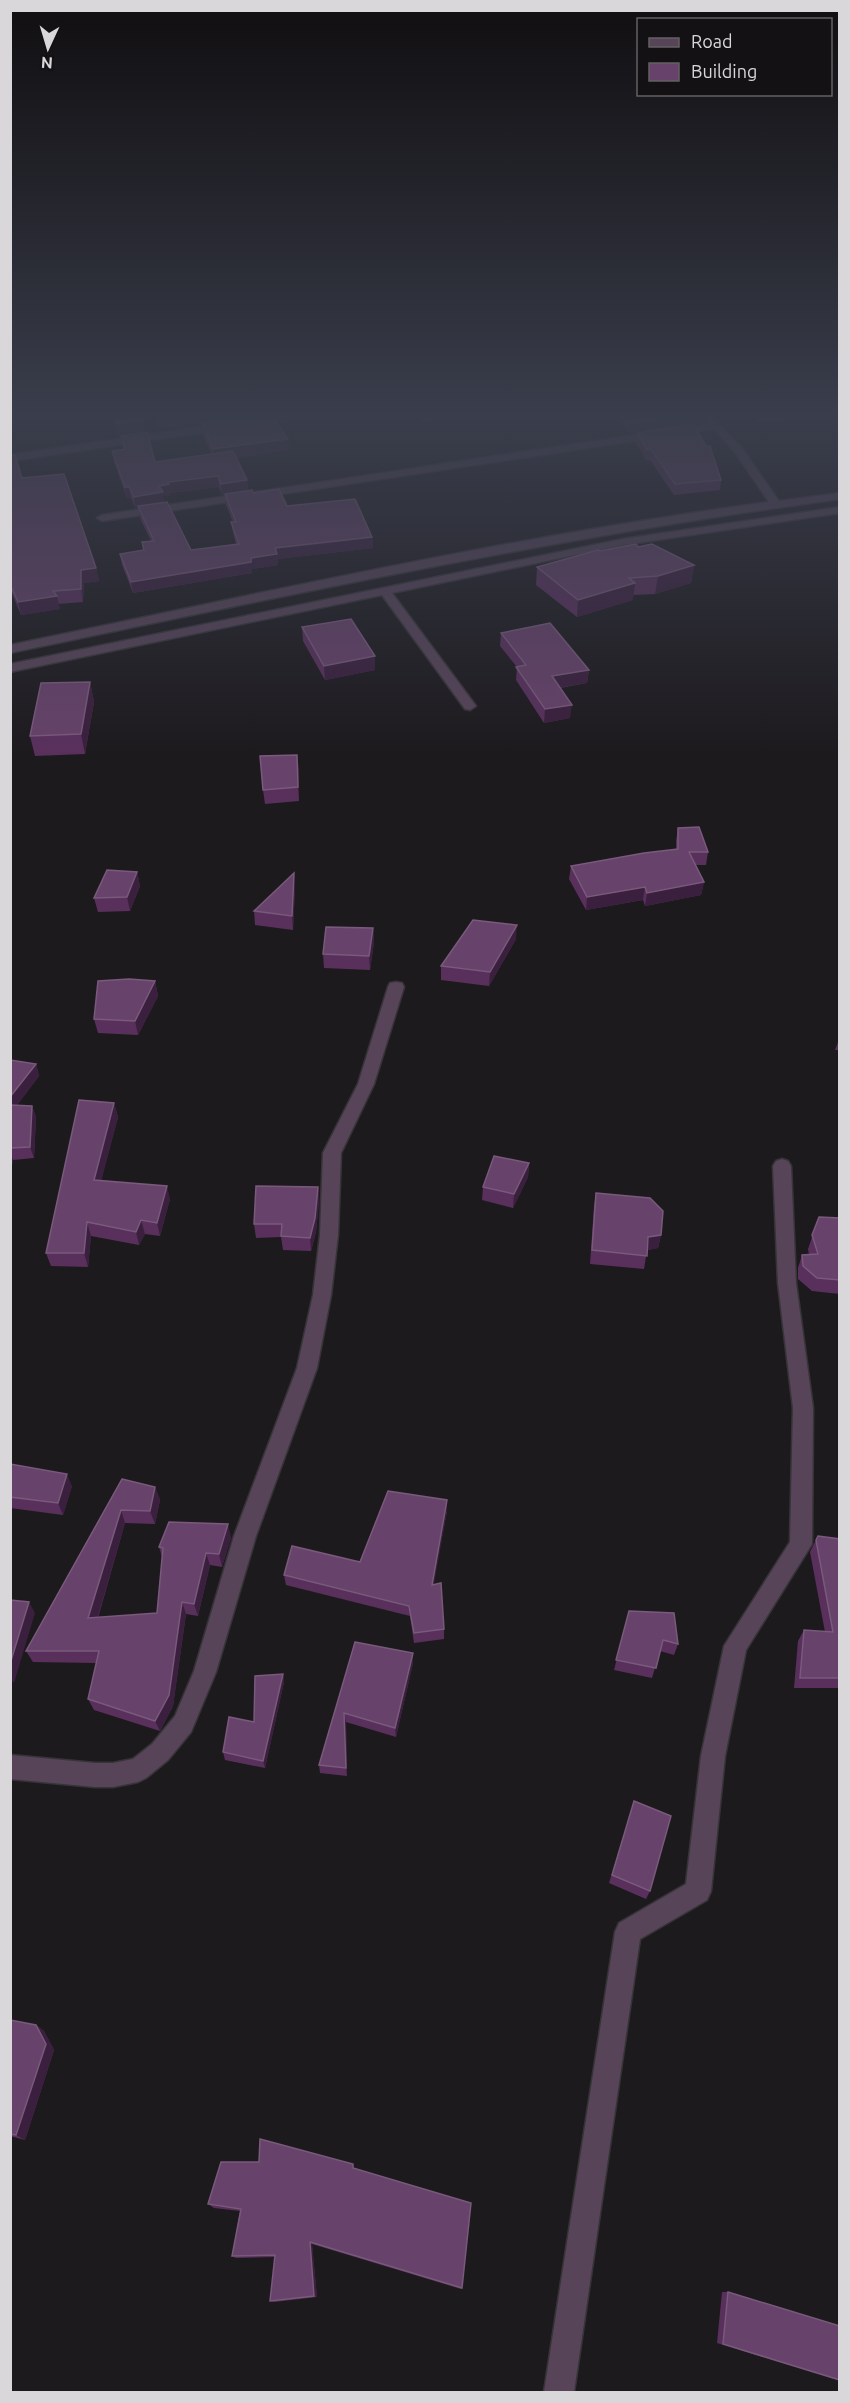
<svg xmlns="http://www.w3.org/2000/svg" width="850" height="2403" viewBox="0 0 850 2403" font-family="Ubuntu,sans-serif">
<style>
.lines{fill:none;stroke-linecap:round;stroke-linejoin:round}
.minor-casing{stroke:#373438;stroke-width:3}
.minor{fill:#574459;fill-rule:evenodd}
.wall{fill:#59305c;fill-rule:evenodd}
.shaded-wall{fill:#3b1f3e}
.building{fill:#67426a;stroke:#79597c;stroke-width:1.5}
</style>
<rect width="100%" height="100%" fill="#1d1a1e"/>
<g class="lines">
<g class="minor-casing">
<g id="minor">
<path d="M 260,418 L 286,418 L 281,421 L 10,461 L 10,455 Z"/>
<path d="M 705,418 L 713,418 L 741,447 L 779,501 L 840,493 L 840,499 C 560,537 286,595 10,653 L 10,645 C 262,593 514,536 769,502 L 734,451 L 714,429 L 102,521 L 97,518 L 102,515 L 708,424 L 704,420 Z"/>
<path d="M 840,507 L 840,513 L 623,545 L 392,593 L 476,706 L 470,710 L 465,709 L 382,595 L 10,672 L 10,664 L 623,539 Z"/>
<path d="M 396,982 L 402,983 L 404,987 L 374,1084 L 341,1153 L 338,1235 L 331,1295 L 317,1368 L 256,1536 L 216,1672 L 191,1732 L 168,1760 L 146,1778 L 138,1782 L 113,1787 L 95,1787 L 10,1779 L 10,1755 L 95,1763 L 113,1763 L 133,1759 L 152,1744 L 175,1716 L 194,1671 L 234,1536 L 297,1368 L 313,1295 L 320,1235 L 323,1153 L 358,1084 L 388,987 L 390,983 Z"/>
<path d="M 782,1159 L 788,1161 L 791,1166 L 796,1283 L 813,1408 L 812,1544 L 746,1650 L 725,1756 L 711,1891 L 707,1900 L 640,1939 L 574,2392 L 544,2392 L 615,1932 L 619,1923 L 686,1884 L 701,1756 L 724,1646 L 790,1542 L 793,1408 L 778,1283 L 773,1166 L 776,1161 Z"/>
</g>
</g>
<use href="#minor" class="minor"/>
</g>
<g class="wall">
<path d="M 113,418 L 143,418 L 146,432 L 155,462 L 211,454 L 203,435 L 202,423 L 159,428 L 157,418 L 273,418 L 288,439 L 289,450 L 237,458 L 247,480 L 248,490 L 287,506 L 372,537 L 373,548 L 278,559 L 278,565 L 252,569 L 252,573 L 133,593 L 122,565 L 120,554 L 143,550 L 142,542 L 151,541 L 140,518 L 138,507 L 135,508 L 131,498 L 127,498 L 114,462 L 112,451 L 123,449 L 121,436 L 119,437 ZM 219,487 L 222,495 L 225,494 L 226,505 L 233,522 L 231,522 L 233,533 L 236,544 L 191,550 L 164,503 L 163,496 L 171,495 L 170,493 Z"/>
<path d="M 620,418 L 688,418 L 687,425 L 630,433 Z"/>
<path d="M 755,418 L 796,418 L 795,419 L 759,422 Z"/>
<path d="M 637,433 L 706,446 L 721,480 L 720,490 L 674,495 L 650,460 L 646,460 L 636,443 Z"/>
<path d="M 10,456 L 22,478 L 96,568 L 99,581 L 84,583 L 83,602 L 58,604 L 60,609 L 21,615 L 10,589 Z"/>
<path d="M 638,547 L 694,565 L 691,583 L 655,594 L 633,595 L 633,600 L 577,617 L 536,585 L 537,567 L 600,551 Z"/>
<path d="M 302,627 L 375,670 L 325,680 L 303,641 Z"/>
<path d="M 501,633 L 589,670 L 587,683 L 560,688 L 570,718 L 544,723 L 516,680 L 517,667 L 500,646 Z"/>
<path d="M 90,682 L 94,702 L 85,754 L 35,756 L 30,736 Z"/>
<path d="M 299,769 L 299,801 L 265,804 L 263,790 Z"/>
<path d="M 678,828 L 708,852 L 706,865 L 695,865 L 704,882 L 701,895 L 645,906 L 643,900 L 586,910 L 569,879 L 571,866 L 676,849 L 676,841 Z"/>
<path d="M 137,872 L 140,886 L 130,911 L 98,912 L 94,898 Z"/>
<path d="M 295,887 L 293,930 L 255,925 L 254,911 Z"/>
<path d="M 373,928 L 374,942 L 370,970 L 324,968 L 323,954 Z"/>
<path d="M 516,939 L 489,986 L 441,980 L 441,966 Z"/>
<path d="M 155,981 L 158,996 L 138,1035 L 98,1033 L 94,1019 Z"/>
<path d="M 840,1037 L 840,1050 L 835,1050 Z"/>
<path d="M 10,1060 L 36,1064 L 39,1076 L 17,1105 L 32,1106 L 36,1117 L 34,1158 L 13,1160 L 10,1174 Z"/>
<path d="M 114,1103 L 118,1117 L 101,1180 L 170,1199 L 160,1236 L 145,1234 L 139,1245 L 91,1236 L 88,1267 L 51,1266 L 46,1253 Z"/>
<path d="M 529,1163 L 528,1177 L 513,1208 L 482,1200 L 483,1187 Z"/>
<path d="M 318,1187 L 319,1201 L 316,1232 L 311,1251 L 283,1250 L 281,1237 L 256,1238 L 254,1224 Z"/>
<path d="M 596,1193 L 661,1235 L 658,1248 L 647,1250 L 644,1269 L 590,1264 L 594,1206 Z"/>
<path d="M 819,1217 L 840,1218 L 840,1294 L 812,1291 L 798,1279 L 798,1268 L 802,1255 L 809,1255 L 808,1249 Z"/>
<path d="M 10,1464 L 72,1486 L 63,1515 L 10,1508 Z"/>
<path d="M 122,1479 L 155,1487 L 160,1500 L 155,1524 L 125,1523 L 98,1618 L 157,1613 L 162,1557 L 159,1547 L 231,1537 L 222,1567 L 210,1565 L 198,1616 L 186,1614 L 173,1706 L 160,1731 L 94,1710 L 88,1699 L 96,1663 L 33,1662 L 26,1651 Z"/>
<path d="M 447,1511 L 433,1585 L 444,1629 L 444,1639 L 414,1643 L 410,1616 L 286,1585 L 284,1575 L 360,1562 Z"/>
<path d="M 840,1539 L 840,1688 L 794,1688 L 798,1641 L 804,1630 L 825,1632 L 810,1552 L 816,1540 Z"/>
<path d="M 629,1611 L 678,1644 L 674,1655 L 660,1651 L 652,1678 L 614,1670 Z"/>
<path d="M 355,1642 L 413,1653 L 413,1663 L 396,1737 L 346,1722 L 347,1776 L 320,1773 L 319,1765 Z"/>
<path d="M 283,1674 L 284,1682 L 265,1768 L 225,1760 L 223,1752 L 254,1722 Z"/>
<path d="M 634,1801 L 650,1891 L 646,1899 L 609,1883 Z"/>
<path d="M 10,2020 L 36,2025 L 44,2031 L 54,2050 L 25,2140 L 10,2136 Z"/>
<path d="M 355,2168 L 462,2288 L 461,2289 L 312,2244 L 317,2297 L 274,2302 L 270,2301 L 275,2257 L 236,2258 L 232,2256 L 240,2211 L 214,2208 L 208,2204 Z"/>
<path d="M 722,2292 L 728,2292 L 840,2326 L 840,2381 L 717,2343 Z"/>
</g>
<g class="shaded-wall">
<path d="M 158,418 L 244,418 L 159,428 Z"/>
<path d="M 421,418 L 449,418 L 449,419 L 421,422 Z"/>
<path d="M 667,418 L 688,418 L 687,425 L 630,433 L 631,423 Z"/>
<path d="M 144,420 L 146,433 L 119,437 L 117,424 Z"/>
<path d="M 288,439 L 289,450 L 214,461 L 213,449 Z"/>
<path d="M 218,476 L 219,487 L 170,493 L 171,495 L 163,496 L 164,503 L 135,508 L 134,497 L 168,482 Z"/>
<path d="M 247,480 L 248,491 L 222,495 L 221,484 Z"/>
<path d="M 125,487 L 129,487 L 131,498 L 127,498 Z"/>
<path d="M 372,537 L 373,548 L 278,559 L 278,565 L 252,569 L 252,573 L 133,593 L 131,582 L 251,558 L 275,548 Z"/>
<path d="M 694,565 L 691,583 L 655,594 L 658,576 Z"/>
<path d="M 96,568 L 99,581 L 84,583 L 83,602 L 81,589 L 81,570 Z"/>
<path d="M 635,583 L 633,600 L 577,617 L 578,600 Z"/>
<path d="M 57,596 L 60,609 L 21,615 L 18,602 Z"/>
<path d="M 375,656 L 375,670 L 325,680 L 324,666 Z"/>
<path d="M 589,670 L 587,683 L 551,689 L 552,676 Z"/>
<path d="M 90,682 L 94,702 L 85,754 L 81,734 Z"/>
<path d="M 572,705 L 570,718 L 544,723 L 545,709 Z"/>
<path d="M 297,755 L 299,769 L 299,801 L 298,787 Z"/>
<path d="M 137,872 L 140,886 L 130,911 L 127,897 Z"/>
<path d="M 294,873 L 295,887 L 293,930 L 292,916 Z"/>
<path d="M 704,882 L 701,895 L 645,906 L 647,893 Z"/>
<path d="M 645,887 L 643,900 L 586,910 L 587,897 Z"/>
<path d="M 517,925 L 516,939 L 489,986 L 490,972 Z"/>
<path d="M 373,928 L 374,942 L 370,970 L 369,956 Z"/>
<path d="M 155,981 L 158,996 L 138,1035 L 135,1021 Z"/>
<path d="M 36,1064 L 39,1076 L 10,1114 L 10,1097 Z"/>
<path d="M 114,1103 L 118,1117 L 98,1194 L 94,1180 Z"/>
<path d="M 32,1106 L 36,1117 L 34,1158 L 30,1147 Z"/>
<path d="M 10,1152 L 13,1160 L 10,1174 Z"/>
<path d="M 529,1163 L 528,1177 L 513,1208 L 514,1194 Z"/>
<path d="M 167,1186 L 170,1199 L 160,1236 L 157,1223 Z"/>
<path d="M 318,1187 L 319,1201 L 316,1232 L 311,1251 L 310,1238 Z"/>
<path d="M 141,1220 L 145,1234 L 139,1245 L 136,1232 Z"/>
<path d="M 87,1222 L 91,1236 L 88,1267 L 84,1253 Z"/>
<path d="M 661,1235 L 658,1248 L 645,1251 L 648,1237 Z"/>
<path d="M 67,1474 L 72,1486 L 63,1515 L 58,1503 Z"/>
<path d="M 155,1487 L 160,1500 L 155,1524 L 150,1511 Z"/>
<path d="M 447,1500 L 447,1511 L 432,1595 L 432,1585 Z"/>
<path d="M 121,1510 L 125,1523 L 94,1630 L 88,1618 Z"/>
<path d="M 228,1524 L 231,1537 L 222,1567 L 219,1554 Z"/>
<path d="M 206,1553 L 210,1565 L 198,1616 L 194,1604 Z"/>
<path d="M 29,1602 L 35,1613 L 14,1683 L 10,1678 L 10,1664 Z"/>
<path d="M 182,1602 L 186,1614 L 173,1706 L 160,1731 L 155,1721 Z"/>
<path d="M 413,1653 L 413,1663 L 396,1737 L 395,1728 Z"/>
<path d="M 283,1674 L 284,1682 L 265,1768 L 263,1761 Z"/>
<path d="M 344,1713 L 346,1722 L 347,1776 L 346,1768 Z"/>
<path d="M 36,2025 L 44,2031 L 54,2050 L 25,2140 L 16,2135 Z"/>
<path d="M 310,2242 L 312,2244 L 317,2297 L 314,2296 Z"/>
</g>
<g class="building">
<path d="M 115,418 L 143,418 L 144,420 L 117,424 Z"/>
<path d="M 236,418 L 273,418 L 288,439 L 213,449 L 202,423 Z"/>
<path d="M 627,418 L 667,418 L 631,423 Z"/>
<path d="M 693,424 L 706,446 L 710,446 L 721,480 L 675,484 L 651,449 L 647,450 L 637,433 Z"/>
<path d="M 147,432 L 155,462 L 233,451 L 247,480 L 221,484 L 218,476 L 168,482 L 169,484 L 159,486 L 163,492 L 134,497 L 129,487 L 125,487 L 112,451 L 125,449 L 121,436 Z"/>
<path d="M 15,455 L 22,478 L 64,474 L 96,568 L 81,570 L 81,589 L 53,591 L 57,596 L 18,602 L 10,584 L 10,456 Z"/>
<path d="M 279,489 L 287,506 L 355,499 L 372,537 L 275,548 L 277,554 L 251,558 L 251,562 L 131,582 L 120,554 L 144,550 L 142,542 L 154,541 L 138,506 L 167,502 L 191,550 L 239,544 L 231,522 L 236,522 L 225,494 L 252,490 L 253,493 Z"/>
<path d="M 636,544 L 638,547 L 652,544 L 694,565 L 658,576 L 629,578 L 635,583 L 578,600 L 537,567 L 598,550 L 600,551 Z"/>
<path d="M 351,619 L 375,656 L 324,666 L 302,627 Z"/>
<path d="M 550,623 L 589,670 L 552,676 L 572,705 L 545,709 L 516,667 L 526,665 L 501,633 Z"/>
<path d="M 90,682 L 81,734 L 30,736 L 41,683 Z"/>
<path d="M 297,755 L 298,787 L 263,790 L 260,756 Z"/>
<path d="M 699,827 L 708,852 L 689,852 L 704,882 L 647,893 L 645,887 L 587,897 L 571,866 L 644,853 L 678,849 L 678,828 Z"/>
<path d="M 107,870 L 137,872 L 127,897 L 94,898 Z"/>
<path d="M 294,873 L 292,916 L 254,911 Z"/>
<path d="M 473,920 L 517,925 L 490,972 L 441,966 Z"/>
<path d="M 326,927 L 373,928 L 369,956 L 323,954 Z"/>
<path d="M 129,979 L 155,981 L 135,1021 L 94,1019 L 98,981 Z"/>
<path d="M 10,1060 L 36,1064 L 10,1097 Z"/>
<path d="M 79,1100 L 114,1103 L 94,1180 L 167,1186 L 157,1223 L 141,1220 L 136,1232 L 87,1222 L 84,1253 L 46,1253 Z"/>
<path d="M 10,1105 L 32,1106 L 30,1147 L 10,1148 Z"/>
<path d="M 494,1156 L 529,1163 L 514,1194 L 483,1187 Z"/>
<path d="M 256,1186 L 318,1187 L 315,1218 L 310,1238 L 281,1236 L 282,1224 L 254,1224 Z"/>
<path d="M 596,1193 L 650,1198 L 663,1211 L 661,1235 L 648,1237 L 647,1256 L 592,1250 Z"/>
<path d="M 819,1217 L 840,1218 L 840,1280 L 817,1278 L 803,1266 L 802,1255 L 818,1254 L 812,1235 Z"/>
<path d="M 10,1464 L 67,1474 L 58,1503 L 10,1497 Z"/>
<path d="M 122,1479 L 155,1487 L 150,1511 L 121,1510 L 88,1618 L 157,1613 L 163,1548 L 159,1547 L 169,1522 L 228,1524 L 219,1554 L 206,1553 L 194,1604 L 182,1602 L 169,1695 L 155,1721 L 88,1699 L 99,1651 L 26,1651 Z"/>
<path d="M 388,1491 L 447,1500 L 432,1585 L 441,1583 L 444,1629 L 414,1633 L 409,1606 L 284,1575 L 292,1546 L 360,1562 Z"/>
<path d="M 818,1536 L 840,1539 L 840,1678 L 800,1678 L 804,1630 L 833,1632 L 816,1540 Z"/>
<path d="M 10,1600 L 29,1602 L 10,1664 Z"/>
<path d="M 629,1611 L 674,1613 L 678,1644 L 663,1640 L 656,1668 L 616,1660 Z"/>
<path d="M 355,1642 L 413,1653 L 395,1728 L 344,1713 L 346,1768 L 319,1765 Z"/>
<path d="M 283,1674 L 263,1761 L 223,1752 L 229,1717 L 254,1722 L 255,1676 Z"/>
<path d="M 634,1801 L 671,1816 L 650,1891 L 612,1875 Z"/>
<path d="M 10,2020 L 36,2025 L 46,2044 L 16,2135 L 10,2134 Z"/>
<path d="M 260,2139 L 353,2164 L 353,2168 L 471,2203 L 462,2288 L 310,2242 L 314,2296 L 270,2301 L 275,2255 L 232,2256 L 241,2209 L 208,2204 L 221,2162 L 259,2162 Z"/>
<path d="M 728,2292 L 840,2326 L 840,2380 L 723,2344 Z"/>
</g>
<linearGradient id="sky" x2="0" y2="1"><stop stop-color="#100e10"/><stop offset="0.55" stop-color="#3a3e4c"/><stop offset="1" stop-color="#3a3e4c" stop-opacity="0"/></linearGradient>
<rect width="850" height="755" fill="url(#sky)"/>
<rect width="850" height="2403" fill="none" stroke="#dad7da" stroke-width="24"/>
<rect x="637" y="18" width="195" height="78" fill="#141114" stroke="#636063" stroke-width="1.5"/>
<rect x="649" y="38" width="30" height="9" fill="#574459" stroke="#636063" stroke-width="1.5"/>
<text x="691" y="48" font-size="18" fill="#dad7da">Road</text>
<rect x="649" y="63" width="30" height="18" fill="#67426a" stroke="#636063" stroke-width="1.5"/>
<text x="691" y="78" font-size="18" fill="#dad7da">Building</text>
<g transform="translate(48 48) rotate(184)" stroke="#141114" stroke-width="4.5" paint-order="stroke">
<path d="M0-4.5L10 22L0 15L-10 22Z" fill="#dad7da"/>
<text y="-9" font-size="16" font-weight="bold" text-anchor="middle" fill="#dad7da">N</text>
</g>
</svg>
